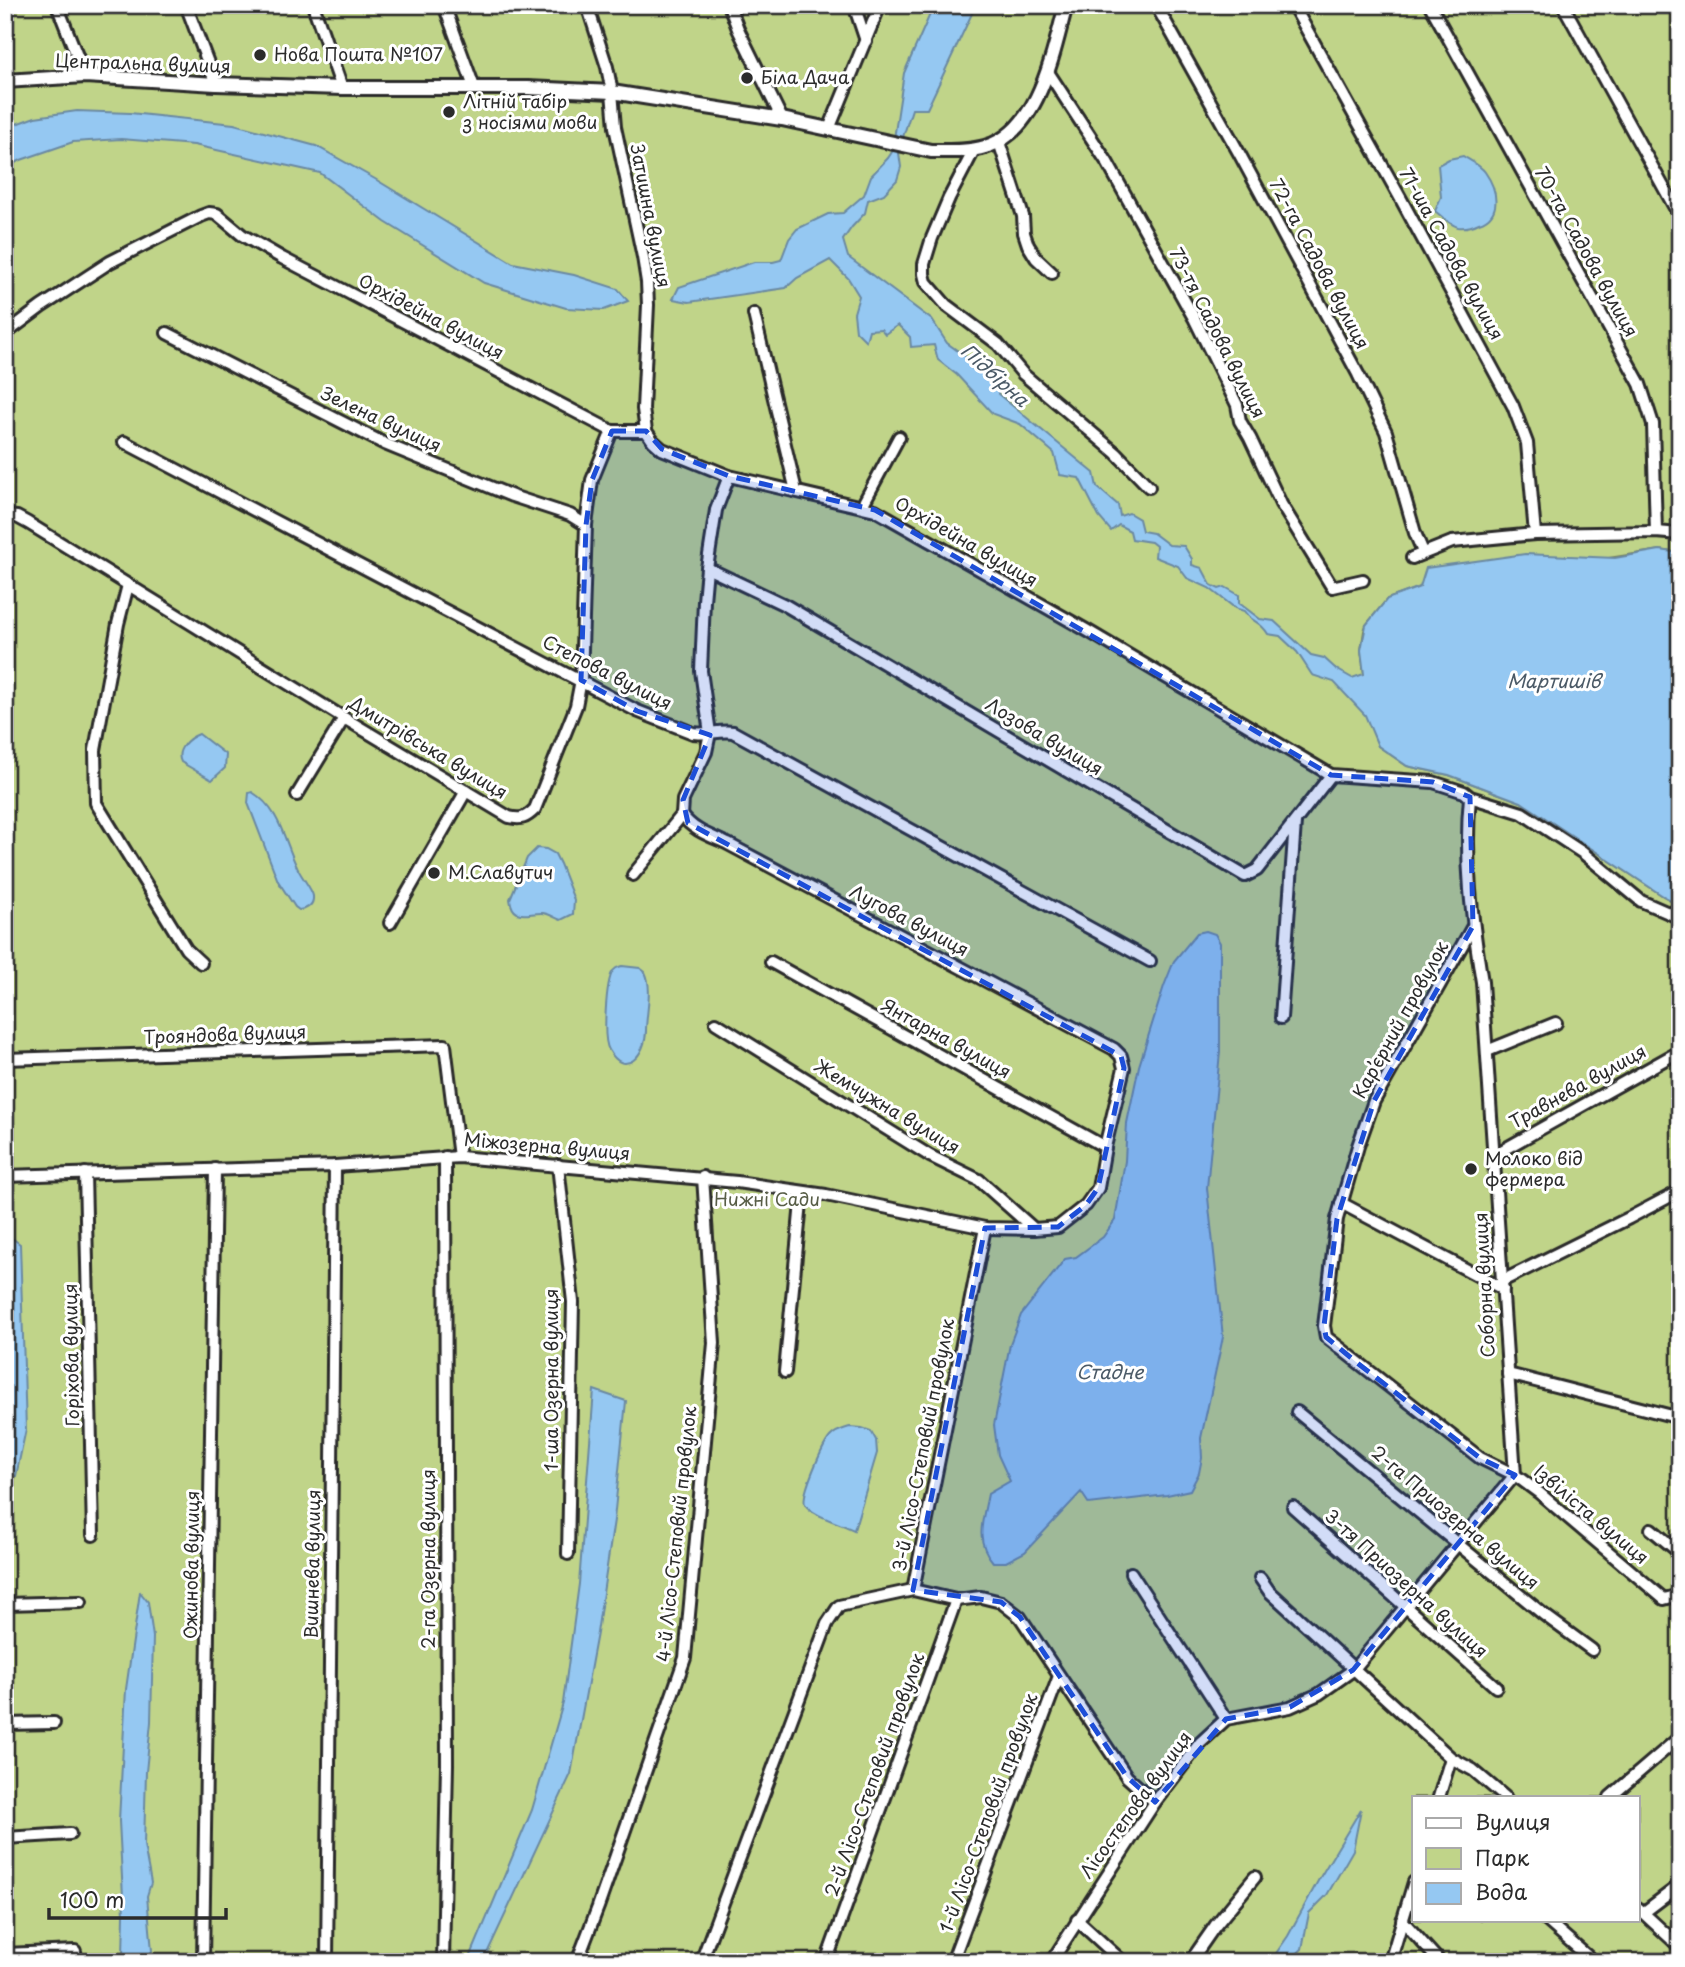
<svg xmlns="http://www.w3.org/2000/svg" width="1685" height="1967" viewBox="0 0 1685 1967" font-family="'Playpen Sans',sans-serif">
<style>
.green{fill:#c0d489;stroke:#76805a;stroke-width:2;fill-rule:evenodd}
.water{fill:#95c8f2;stroke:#6b89a2;stroke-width:2}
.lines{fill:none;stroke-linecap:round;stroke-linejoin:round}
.minor-casing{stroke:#2b2b2b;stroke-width:16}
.tertiary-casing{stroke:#2b2b2b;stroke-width:18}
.minor{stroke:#fff;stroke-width:10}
.tertiary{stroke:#fff;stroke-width:12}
.marked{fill:#1d4ed8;fill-opacity:0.2;stroke:#1d4ed8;stroke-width:5;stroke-dasharray:14 9;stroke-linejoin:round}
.poi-dot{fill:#2b2b2b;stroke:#fff;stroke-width:2.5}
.labels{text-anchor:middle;stroke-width:6;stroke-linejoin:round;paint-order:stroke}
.poi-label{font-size:18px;fill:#2b2b2b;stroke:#fff;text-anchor:start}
.street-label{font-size:18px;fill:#2b2b2b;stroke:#fff}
.park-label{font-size:18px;fill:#585e47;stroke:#fff}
.water-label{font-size:19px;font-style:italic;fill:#4b5a67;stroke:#fff}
</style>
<rect width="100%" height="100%" fill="#fff"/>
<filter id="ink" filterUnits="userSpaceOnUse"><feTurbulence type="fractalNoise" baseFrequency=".0143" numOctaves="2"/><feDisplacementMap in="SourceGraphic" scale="14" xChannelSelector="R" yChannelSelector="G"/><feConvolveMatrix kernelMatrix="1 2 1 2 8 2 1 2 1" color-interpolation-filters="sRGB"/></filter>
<g filter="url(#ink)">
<path class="green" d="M 5,5 L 1680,5 L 1680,553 L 1660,550 L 1421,587 L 1387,599 L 1366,625 L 1364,631 L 1361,650 L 1364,674 L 1378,746 L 1407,766 L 1449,775 L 1521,802 L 1663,896 L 1680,905 L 1680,1962 L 5,1962 ZM 1414,1797 L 1638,1797 L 1638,1920 L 1414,1920 Z"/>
<g class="water">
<path d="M 934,5 L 976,5 L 927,109 L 912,109 L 904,134 L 899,153 L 901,167 L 897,180 L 884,194 L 868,200 L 865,213 L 852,227 L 843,240 L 848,257 L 932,320 L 947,343 L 1001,382 L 998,394 L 1094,473 L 1097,487 L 1118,505 L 1120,516 L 1129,513 L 1139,519 L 1142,531 L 1153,533 L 1169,545 L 1184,546 L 1192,559 L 1192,565 L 1202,568 L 1211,585 L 1219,589 L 1225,587 L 1239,595 L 1239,603 L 1260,619 L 1274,621 L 1311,655 L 1324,658 L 1336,669 L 1352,678 L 1364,674 L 1361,650 L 1366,625 L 1387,599 L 1420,587 L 1426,568 L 1525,554 L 1615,558 L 1660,550 L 1680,553 L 1680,905 L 1663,896 L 1521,802 L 1449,775 L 1407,766 L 1378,746 L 1365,715 L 1334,682 L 1312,675 L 1297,652 L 1280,636 L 1268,634 C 1260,620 1252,623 1244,611 L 1235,608 L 1209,588 L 1187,578 L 1178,566 L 1155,557 L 1156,546 L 1151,542 L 1132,539 L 1130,531 L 1119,525 L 1111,531 L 1099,517 L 1079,478 L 1060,475 L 1054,453 L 1020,424 L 993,414 L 957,375 L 938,360 L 934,345 L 911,347 L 910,337 L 898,325 L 885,334 L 881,329 L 869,330 L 866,341 L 856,331 L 854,313 L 859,296 L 848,278 L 830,260 L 797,278 L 786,288 L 689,302 L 673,299 L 679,287 L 754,262 L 773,262 L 781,260 L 789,239 L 797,229 L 828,214 L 843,213 L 864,195 L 871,176 L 888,158 L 892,152 L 904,73 Z"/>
<path d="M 77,111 L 130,113 L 234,124 L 316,146 L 375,179 L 513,263 L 574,275 L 618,289 L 628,301 L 604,310 L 566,308 L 484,283 L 385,222 L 320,173 L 194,145 L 121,139 L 73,142 L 21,160 L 5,168 L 5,128 L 35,117 Z"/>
<path d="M 1463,156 C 1471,161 1480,165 1485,172 C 1497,189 1503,215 1479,223 C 1473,226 1464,228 1458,227 C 1450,225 1441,216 1435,211 L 1441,197 L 1438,165 L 1449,159 Z"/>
<path d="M 199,734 L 226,755 L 225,768 L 212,780 L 181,762 C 175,750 188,738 199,734 Z"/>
<path d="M 252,792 C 280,809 284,840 297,867 C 300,875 312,889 313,896 C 314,906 307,909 299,910 L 295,907 L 278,881 L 248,803 L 249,793 Z"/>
<path d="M 537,848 L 546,849 L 555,854 L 560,864 L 574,900 L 573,914 L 561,920 C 555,918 550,914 543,913 C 528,912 513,922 510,899 L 527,858 Z"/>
<path d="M 1206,931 L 1215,934 L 1220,943 L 1220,1052 L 1207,1188 L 1223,1337 L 1201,1438 L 1202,1458 L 1199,1473 L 1190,1490 L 1167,1495 L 1089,1504 L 1081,1492 L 1025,1552 L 1006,1562 L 993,1562 C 974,1540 983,1520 988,1494 L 1010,1481 L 998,1455 L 994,1425 L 1010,1344 L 1021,1315 L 1065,1259 L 1076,1257 L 1103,1237 L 1115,1220 L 1125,1161 L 1127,1123 L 1139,1066 L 1164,986 L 1174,961 L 1197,933 Z"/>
<path d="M 622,966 L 640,968 L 645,972 C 653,988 646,1013 646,1031 C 646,1054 625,1079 609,1050 C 602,1039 606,981 613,971 C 616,967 619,967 622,966 Z"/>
<path d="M 5,1233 L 20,1244 L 26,1429 L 16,1476 L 5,1476 Z"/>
<path d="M 594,1390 L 626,1401 L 614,1520 L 597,1633 L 571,1774 L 483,1962 L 471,1962 L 469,1960 L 532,1810 L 563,1703 L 579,1584 Z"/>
<path d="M 850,1427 L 862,1428 L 871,1431 L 876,1440 L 877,1453 L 854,1530 C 842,1524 810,1515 805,1504 C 801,1494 823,1445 830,1437 C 835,1431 843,1429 850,1427 Z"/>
<path d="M 140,1592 L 148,1602 L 153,1637 L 151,1722 L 146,1772 L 144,1845 L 151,1883 L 147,1896 L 152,1951 L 145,1962 L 128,1962 L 123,1956 L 124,1915 L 119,1821 L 126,1689 Z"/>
<path d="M 1361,1809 L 1353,1850 L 1327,1895 L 1309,1913 L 1302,1949 L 1288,1962 L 1270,1962 L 1288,1936 L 1319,1879 Z"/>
</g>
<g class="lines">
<g class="minor-casing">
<g id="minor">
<path d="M 57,5 L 85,76"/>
<path d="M 186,5 L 216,84"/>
<path d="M 313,5 L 342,88"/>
<path d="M 444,5 L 474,87"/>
<path d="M 587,5 L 607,67 L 612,92 L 615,127 L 643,257 L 647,282 L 648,305 L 643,409 L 646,431 L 653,441 L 662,449 L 729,476 L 875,510 L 1088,631 L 1331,775 L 1433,782 L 1464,792 L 1470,797 L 1522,813 L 1583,853 L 1641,901 L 1680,918"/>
<path d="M 729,5 L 738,29 L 782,119"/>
<path d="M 854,5 L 866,41"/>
<path d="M 1156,5 L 1239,153 L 1358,374 L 1386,432 L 1415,533 L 1423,552"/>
<path d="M 1293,5 L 1402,201 L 1513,406 L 1527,443 L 1535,534"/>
<path d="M 1430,5 L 1640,384 L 1653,424 L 1656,532"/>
<path d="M 1563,5 L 1680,217"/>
<path d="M 1048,72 L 1107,162 L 1194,318 L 1237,405 L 1240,421 L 1250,438 L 1281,504 L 1332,587 L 1363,580"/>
<path d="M 829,129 L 880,5"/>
<path d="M 999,142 L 1023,216 L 1024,233 L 1028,245 L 1036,258 L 1052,273"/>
<path d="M 974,150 L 949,198 L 932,238 L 924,264 L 924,274 L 926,282 L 946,305 L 998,344 L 1023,374 L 1116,453 L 1149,487"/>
<path d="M 754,314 L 796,491"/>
<path d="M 167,333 L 385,444 L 512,496 L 570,515 L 586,525"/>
<path d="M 5,334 L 41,307 L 110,262 L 201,216 L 209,213 L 217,214 L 242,235 L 282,258 L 612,431 L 646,431"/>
<path d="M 124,442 L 637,711 L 693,733 C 706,735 720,730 733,732 L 1150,961"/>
<path d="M 862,506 L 899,437"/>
<path d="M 5,516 L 17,517 L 28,523 L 344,718 L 509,817 C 521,820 526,818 535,809 L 576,706 L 581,680 L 586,525 L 592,480 L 612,431"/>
<path d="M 1412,558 L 1452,542 L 1535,534 L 1656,532 L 1680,534"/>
<path d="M 707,568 L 785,605 L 1245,876 L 1257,870 L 1331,775"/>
<path d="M 128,585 L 118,624 L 95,750 L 96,803 L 186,949 L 201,963"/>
<path d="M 297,795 L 344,718"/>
<path d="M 633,875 L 682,815 L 683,800 L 706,752 L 710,733 L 701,671 L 704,601 L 707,568 L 716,510 L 729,476"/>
<path d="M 390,923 L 466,791"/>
<path d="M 1473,926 L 1374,1101 L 1358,1146 L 1337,1219 L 1324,1326 L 1326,1337 L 1480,1458 L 1515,1475 L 1538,1492 L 1664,1599 L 1680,1595"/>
<path d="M 5,938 L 7,938"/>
<path d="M 771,962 L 1105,1147"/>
<path d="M 1281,1018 L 1295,823"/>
<path d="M 716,1023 L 930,1156 L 979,1180 L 1034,1229"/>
<path d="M 1487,1051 L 1556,1023"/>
<path d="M 5,1059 L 445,1045 L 459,1157"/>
<path d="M 1494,1155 L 1680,1051"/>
<path d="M 558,1165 L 573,1302 L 568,1554"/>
<path d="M 85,1173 L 93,1535"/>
<path d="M 5,1176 L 335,1166 L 459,1157 L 737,1182 L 826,1195 L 985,1228 L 1034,1229 L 1058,1227 L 1086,1205 L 1098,1188 L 1105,1147 L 1124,1068 L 1121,1056 L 1114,1049 L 728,844 C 711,836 693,831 682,815"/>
<path d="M 1341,1203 L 1503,1289"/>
<path d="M 1502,1281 L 1629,1218 L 1680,1191"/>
<path d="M 785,1372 L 802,1192"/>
<path d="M 1508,1374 L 1680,1418"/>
<path d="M 1297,1412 L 1543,1614 L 1592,1650"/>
<path d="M 1293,1507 L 1496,1687"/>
<path d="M 1651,1529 L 1680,1553"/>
<path d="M 1131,1573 L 1226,1719"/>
<path d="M 1260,1578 L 1269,1591 L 1451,1758 L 1473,1770 L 1505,1797"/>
<path d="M 913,1590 L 985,1228"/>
<path d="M 5,1604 L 81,1602"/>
<path d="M 5,1724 L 54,1723"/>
<path d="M 1439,1797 L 1451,1758"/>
<path d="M 1610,1797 L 1680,1737"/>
<path d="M 5,1838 L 70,1834"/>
<path d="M 1638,1908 L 1680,1947"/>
<path d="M 1643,1913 L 1680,1885"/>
<path d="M 1077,1920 L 1123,1962"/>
<path d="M 1402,1920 L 1440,1962"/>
<path d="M 1546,1920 L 1594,1962"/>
<path d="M 5,1954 L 75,1951 L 76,1962"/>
<path d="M 203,1962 L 215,1169"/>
<path d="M 327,1962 L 335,1166"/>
<path d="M 443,1962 L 447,1764 L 445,1157"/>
<path d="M 577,1962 L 598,1907 L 685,1658 L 714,1343 L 703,1177"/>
<path d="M 701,1962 L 827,1624 L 839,1606 L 913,1590 L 956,1600 L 981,1597 L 1001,1602 L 1020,1617 L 1127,1777 L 1155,1802"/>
<path d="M 826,1962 L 956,1600"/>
<path d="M 952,1962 L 1059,1676"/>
<path d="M 1051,1962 L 1155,1802 L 1200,1743 L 1226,1719 L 1290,1707 L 1319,1694 L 1353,1670 L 1515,1475 L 1482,982 C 1472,921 1464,858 1470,797"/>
<path d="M 1190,1962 L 1215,1926 L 1255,1877"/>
<path d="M 1390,1962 L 1414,1882"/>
</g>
</g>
<g class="tertiary-casing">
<path id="tertiary" d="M 5,81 L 85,76 L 216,84 L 342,88 L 528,88 L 612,92 L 782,119 L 931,151 C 949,151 968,152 985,147 C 1040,131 1053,52 1066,5"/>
</g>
<use href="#minor" class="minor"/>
<use href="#tertiary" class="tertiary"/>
</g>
</g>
<path class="marked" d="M 612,431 L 646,431 L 662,449 L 729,476 L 875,510 L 1331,775 L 1433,782 L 1470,797 L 1473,926 L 1374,1101 L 1337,1219 L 1324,1326 L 1326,1337 L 1356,1362 L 1480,1458 L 1515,1475 L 1353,1670 L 1290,1707 L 1226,1719 L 1155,1802 L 1127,1777 L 1020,1617 L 1001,1602 L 913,1590 L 985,1228 L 1058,1227 L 1086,1205 L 1098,1188 L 1124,1068 L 1121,1056 L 688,823 L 683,800 L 710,735 L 637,711 L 581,680 L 586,525 L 592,480 Z"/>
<g class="poi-dot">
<circle cx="260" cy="55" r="7"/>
<circle cx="747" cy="78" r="7"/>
<circle cx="449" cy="112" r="7"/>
<circle cx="434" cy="873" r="7"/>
<circle cx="1471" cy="1169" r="7"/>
</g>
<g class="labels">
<g class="poi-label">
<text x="274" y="61">Нова Пошта №107</text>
<text x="761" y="84">Біла Дача</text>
<text x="463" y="108">Літній табір<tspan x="463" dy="21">з носіями мови</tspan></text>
<text x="448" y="879">М.Славутич</text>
<text x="1485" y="1165">Молоко від<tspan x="1485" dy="21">фермера</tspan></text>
</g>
<g class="street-label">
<text transform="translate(143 64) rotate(2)" y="6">Центральна вулиця</text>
<text transform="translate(650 216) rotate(79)" y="6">Затишна вулиця</text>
<text transform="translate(1586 252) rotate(61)" y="6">70-та Садова вулиця</text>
<text transform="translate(1451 254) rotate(61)" y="6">71-ша Садова вулиця</text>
<text transform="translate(1319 264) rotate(62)" y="6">72-га Садова вулиця</text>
<text transform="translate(431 317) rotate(28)" y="6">Орхідейна вулиця</text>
<text transform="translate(1217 333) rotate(63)" y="6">73-тя Садова вулиця</text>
<text transform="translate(381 420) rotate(25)" y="6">Зелена вулиця</text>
<text transform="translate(966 542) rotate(30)" y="6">Орхідейна вулиця</text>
<text transform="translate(607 673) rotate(27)" y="6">Степова вулиця</text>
<text transform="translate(1044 737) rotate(31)" y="6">Лозова вулиця</text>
<text transform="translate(428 748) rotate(31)" y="6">Дмитрівська вулиця</text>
<text transform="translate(909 921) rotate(28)" y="6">Лугова вулиця</text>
<text transform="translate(1401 1020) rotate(-61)" y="6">Карʼєрний провулок</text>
<text transform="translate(225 1035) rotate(-2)" y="6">Трояндова вулиця</text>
<text transform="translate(946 1039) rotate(29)" y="6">Янтарна вулиця</text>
<text transform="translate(1578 1087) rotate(-29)" y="6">Травнева вулиця</text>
<text transform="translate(887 1107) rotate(31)" y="6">Жемчужна вулиця</text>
<text transform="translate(547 1147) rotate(5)" y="6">Міжозерна вулиця</text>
<text transform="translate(1485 1285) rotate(-93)" y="6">Соборна вулиця</text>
<text transform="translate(72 1355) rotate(-91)" y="6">Горіхова вулиця</text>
<text transform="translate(552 1380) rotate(-90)" y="6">1-ша Озерна вулиця</text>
<text transform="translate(924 1445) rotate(-79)" y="6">3-й Лісо-Степовий провулок</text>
<text transform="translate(1591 1515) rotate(40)" y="6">Ізвіліста вулиця</text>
<text transform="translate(1455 1518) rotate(40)" y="6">2-га Приозерна вулиця</text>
<text transform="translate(677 1534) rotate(-84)" y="6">4-й Лісо-Степовий провулок</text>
<text transform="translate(429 1559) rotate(-90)" y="6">2-га Озерна вулиця</text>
<text transform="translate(313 1564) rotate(-89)" y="6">Вишнева вулиця</text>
<text transform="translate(192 1565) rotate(-89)" y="6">Ожинова вулиця</text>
<text transform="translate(1406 1584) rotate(42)" y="6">3-тя Приозерна вулиця</text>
<text transform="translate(875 1775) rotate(-70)" y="6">2-й Лісо-Степовий провулок</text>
<text transform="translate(1136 1805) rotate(-54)" y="6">Лісостепова вулиця</text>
<text transform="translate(989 1813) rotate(-70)" y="6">1-й Лісо-Степовий провулок</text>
</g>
<g class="park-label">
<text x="767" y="1206">Нижні Сади</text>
</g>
<g class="water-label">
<text transform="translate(995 375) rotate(42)" y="7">Підбірна</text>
<text x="1554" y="688">Мартишів</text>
<text x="1110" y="1379">Стадне</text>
</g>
</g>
<rect width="1685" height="1967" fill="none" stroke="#fff" stroke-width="28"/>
<rect x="14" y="14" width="1657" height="1939" fill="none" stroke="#2b2b2b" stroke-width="2.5" filter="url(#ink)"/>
<rect x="1412" y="1796" width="228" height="126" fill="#ffffff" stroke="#aaaaaa" stroke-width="2"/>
<rect x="1426" y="1818" width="35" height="10" fill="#ffffff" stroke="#aaaaaa" stroke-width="2"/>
<text x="1475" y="1830" font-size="21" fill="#2b2b2b">Вулиця</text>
<rect x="1426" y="1848" width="35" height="21" fill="#c0d489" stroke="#aaaaaa" stroke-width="2"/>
<text x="1475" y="1866" font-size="21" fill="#2b2b2b">Парк</text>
<rect x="1426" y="1883" width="35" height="21" fill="#95c8f2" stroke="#aaaaaa" stroke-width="2"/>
<text x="1475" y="1900" font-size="21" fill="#2b2b2b">Вода</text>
<path d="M49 1908v10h177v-10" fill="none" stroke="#2b2b2b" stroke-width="3.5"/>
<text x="60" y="1908" font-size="21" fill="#2b2b2b" stroke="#ffffff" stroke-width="5" paint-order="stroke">100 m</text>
</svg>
